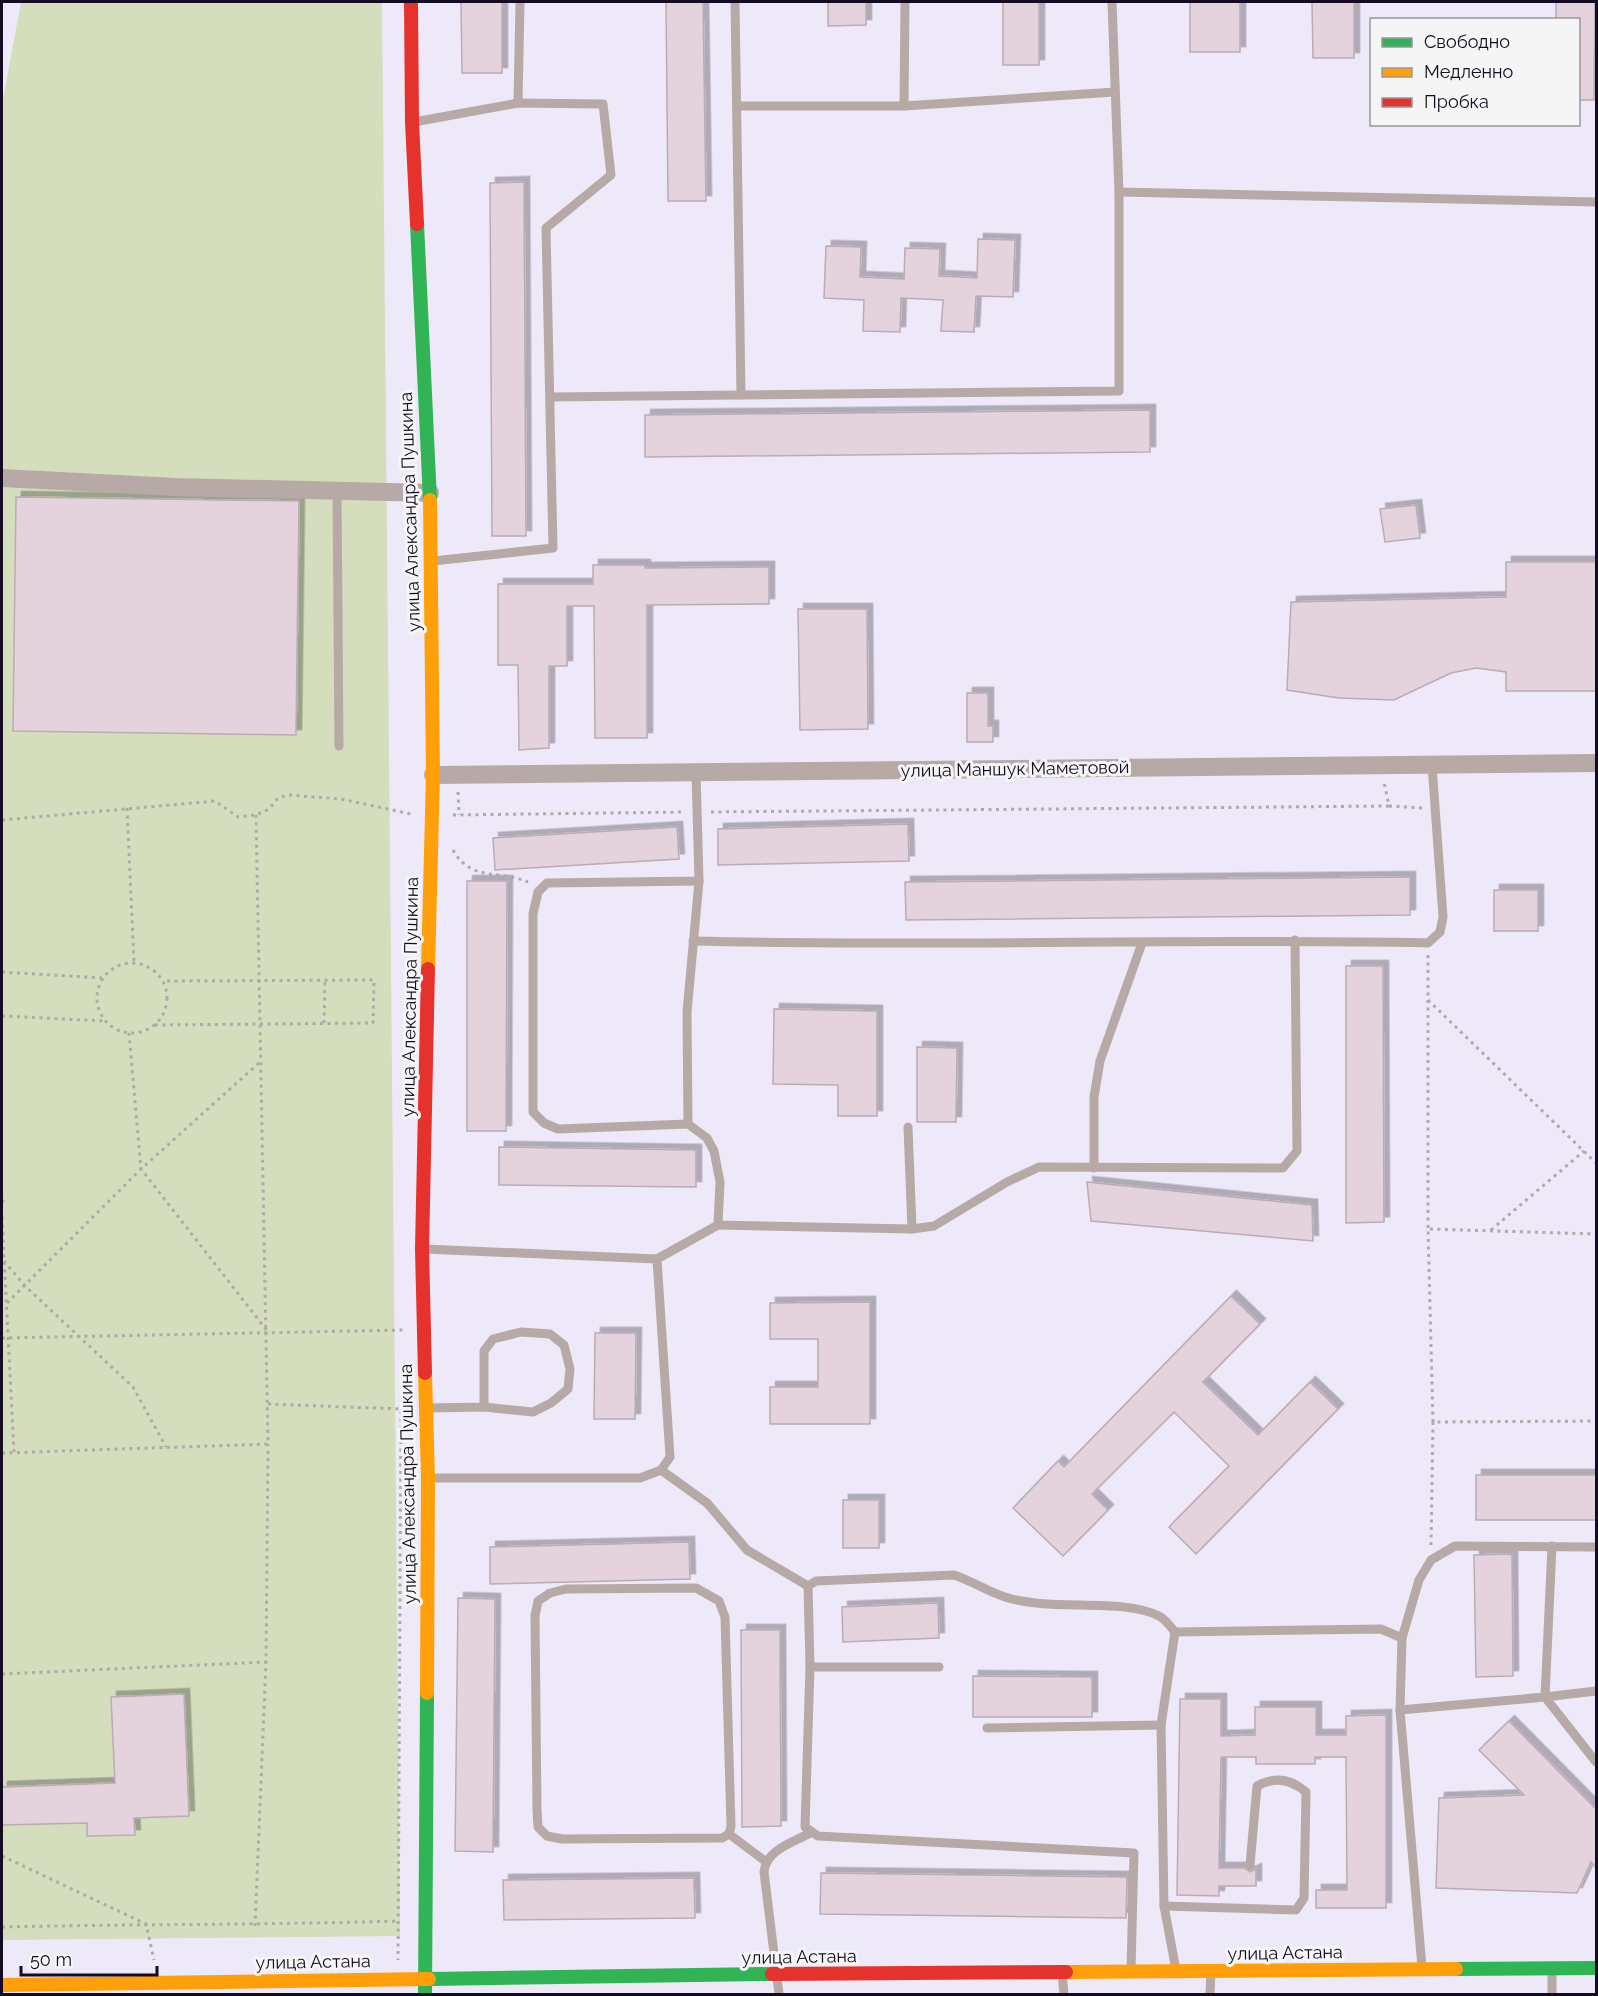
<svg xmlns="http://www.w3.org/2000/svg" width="1598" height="1996" viewBox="0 0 1598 1996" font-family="Raleway,sans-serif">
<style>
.green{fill:#d4ddbc}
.building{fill:#e4d2dd;stroke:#bbabb6;stroke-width:1.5;filter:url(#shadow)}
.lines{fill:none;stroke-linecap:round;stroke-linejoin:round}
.path{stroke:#b1a8a8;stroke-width:3;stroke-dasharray:3 4.5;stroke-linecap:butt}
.lane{stroke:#b7a9a6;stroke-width:9}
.street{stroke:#b7a9a6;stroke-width:18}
.fast{stroke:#30b455;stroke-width:14}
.slow{stroke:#ff9f0a;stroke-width:14}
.jam{stroke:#e5322d;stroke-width:14}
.labels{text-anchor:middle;stroke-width:6;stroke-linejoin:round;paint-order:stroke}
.street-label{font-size:18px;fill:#150b23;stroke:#f5f5f5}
</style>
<defs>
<filter id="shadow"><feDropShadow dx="5.5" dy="-5.5" stdDeviation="0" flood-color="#0004"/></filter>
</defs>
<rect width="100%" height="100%" fill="#eee9f8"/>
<path class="green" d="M 21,2 L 382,2 L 400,1936 L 2,1940 L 2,105 Z"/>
<g class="building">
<path d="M 461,2 L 502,2 L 502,73 L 462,73 Z"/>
<path d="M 666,2 L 703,2 L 706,201 L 668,201 Z"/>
<path d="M 828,2 L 866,2 L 866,25 L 828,26 Z"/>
<rect x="1003" y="2" width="36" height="63"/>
<rect x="1190" y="2" width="50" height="50"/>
<path d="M 1312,2 L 1354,2 L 1354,58 L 1313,58 Z"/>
<path d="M 1556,2 L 1595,2 L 1594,100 L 1578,100 L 1578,20 L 1556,20 Z"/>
<path d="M 524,182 L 526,536 L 492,536 L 490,183 Z"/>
<path d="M 978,239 L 1015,240 L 1013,297 L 976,296 L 974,332 L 941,331 L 943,300 L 901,298 L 900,332 L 863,331 L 864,300 L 824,298 L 826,246 L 861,247 L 860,277 L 904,279 L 905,248 L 940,249 L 939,276 L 977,278 Z"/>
<path d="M 1150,410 L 1150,452 L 645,457 L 645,415 Z"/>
<path d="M 16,497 L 299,501 L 296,735 L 13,731 Z"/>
<path d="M 1416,505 L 1420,538 L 1385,542 L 1380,509 Z"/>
<path d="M 1506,562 L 1596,562 L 1596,691 L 1506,691 L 1506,672 L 1476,668 L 1451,673 L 1394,700 L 1339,698 L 1287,690 L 1291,602 L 1506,597 Z"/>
<path d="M 593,565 L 645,565 L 645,568 L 769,567 L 769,604 L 647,605 L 647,738 L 595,738 L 594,606 L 567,606 L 567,666 L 549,666 L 549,748 L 519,750 L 518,665 L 498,665 L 498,584 L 593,584 Z"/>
<path d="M 798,609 L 867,609 L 868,729 L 800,730 Z"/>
<path d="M 967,693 L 988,693 L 988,726 L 993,726 L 993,742 L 967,742 Z"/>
<path d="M 908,824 L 909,861 L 718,865 L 718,829 Z"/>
<path d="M 677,827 L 679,859 L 495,870 L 493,838 Z"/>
<path d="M 1410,877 L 1410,915 L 906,920 L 905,882 Z"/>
<path d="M 467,881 L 507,881 L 506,1131 L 467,1131 Z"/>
<rect x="1494" y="890" width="44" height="41"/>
<path d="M 1346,966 L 1383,966 L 1384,1222 L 1346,1223 Z"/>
<path d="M 774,1009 L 877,1011 L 877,1116 L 838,1116 L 838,1085 L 773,1084 Z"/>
<path d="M 917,1047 L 957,1048 L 956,1122 L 917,1122 Z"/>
<path d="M 499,1147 L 696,1150 L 696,1187 L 499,1185 Z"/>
<path d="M 1087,1182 L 1312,1205 L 1313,1241 L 1091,1221 Z"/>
<path d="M 1231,1296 L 1260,1324 L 1203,1382 L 1258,1435 L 1310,1382 L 1338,1409 L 1196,1554 L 1169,1527 L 1229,1466 L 1174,1412 L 1092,1494 L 1108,1510 L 1063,1556 L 1013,1508 L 1058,1461 L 1064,1467 Z"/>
<path d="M 870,1302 L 870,1424 L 770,1424 L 770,1387 L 818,1387 L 818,1339 L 770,1339 L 770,1303 Z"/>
<path d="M 595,1333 L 636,1333 L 635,1419 L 594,1419 Z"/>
<rect x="1476" y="1475" width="120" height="45"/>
<rect x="843" y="1500" width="36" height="48"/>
<path d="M 689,1542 L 690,1579 L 490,1584 L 490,1547 Z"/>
<path d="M 1512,1554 L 1513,1676 L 1476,1677 L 1474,1555 Z"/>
<path d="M 458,1598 L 495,1599 L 493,1852 L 455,1851 Z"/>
<path d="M 938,1603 L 939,1638 L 843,1642 L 842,1607 Z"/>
<path d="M 741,1630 L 780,1630 L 781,1826 L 742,1827 Z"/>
<path d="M 973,1676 L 1092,1677 L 1092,1717 L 973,1717 Z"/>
<path d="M 184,1694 L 189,1816 L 134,1818 L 135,1835 L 87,1836 L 87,1823 L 2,1825 L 2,1787 L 115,1783 L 111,1697 Z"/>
<path d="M 1180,1699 L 1221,1699 L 1221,1736 L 1255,1735 L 1255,1707 L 1316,1707 L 1316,1735 L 1346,1735 L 1346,1716 L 1386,1715 L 1386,1908 L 1316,1908 L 1316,1890 L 1347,1890 L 1346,1757 L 1315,1757 L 1315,1764 L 1256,1764 L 1256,1757 L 1221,1757 L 1219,1868 L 1244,1868 L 1250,1872 L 1256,1869 L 1256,1886 L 1219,1886 L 1219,1896 L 1177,1895 Z"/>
<path d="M 1509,1721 L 1596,1809 L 1596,1868 L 1591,1862 L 1577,1893 L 1436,1888 L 1439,1798 L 1524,1795 L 1479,1750 Z"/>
<path d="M 821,1873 L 1127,1877 L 1126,1918 L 820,1914 Z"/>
<path d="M 694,1878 L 695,1918 L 504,1920 L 503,1880 Z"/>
</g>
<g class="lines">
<g class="path">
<path d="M 458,792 L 459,815"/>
<path d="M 1389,806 L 1423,808"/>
<path d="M 127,808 L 134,962"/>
<path d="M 711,812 L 1389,806 L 1384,782"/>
<path d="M 453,815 L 684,812"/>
<path d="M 2,820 L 215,801 L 238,817 L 256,815 L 269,809 L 278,798 L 288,795 L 341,799 L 411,814"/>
<path d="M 453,850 C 472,883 499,869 528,882"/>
<path d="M 1428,955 L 1428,1229"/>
<circle cx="132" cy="998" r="35"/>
<path d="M 2,972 L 102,978"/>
<path d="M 1428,1000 L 1596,1163"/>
<path d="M 2,1016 L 105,1021"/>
<path d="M 324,1023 L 325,980"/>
<path d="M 155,1025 L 373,1023 L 374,980 L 164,981"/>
<path d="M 129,1033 L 141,1169 L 268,1332"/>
<path d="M 2,1200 L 5,1204"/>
<path d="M 2,1217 L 14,1452"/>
<path d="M 1491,1230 L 1584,1151"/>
<path d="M 4,1261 L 25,1286 L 133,1387 L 166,1447"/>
<path d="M 7,1303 L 141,1169 L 259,1063"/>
<path d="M 2,1338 L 404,1330"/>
<path d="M 268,1404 L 401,1409 L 398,1960"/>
<path d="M 1433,1422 L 1428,1229 L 1596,1234"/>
<path d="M 2,1453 L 268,1444 L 256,815"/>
<path d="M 1431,1545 L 1433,1422 L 1596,1421"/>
<path d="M 2,1674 L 266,1662"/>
<path d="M 2,1856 L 146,1924 L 154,1960"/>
<path d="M 255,1926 L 266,1662 L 268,1444"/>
<path d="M 2,1927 C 134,1924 266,1925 398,1921"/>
</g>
<g class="lane">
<path d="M 735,2 L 741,395"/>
<path d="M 1112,2 L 1119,192 L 1596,202"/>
<path d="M 518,103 L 520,2"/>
<path d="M 737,106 L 904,106 L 1115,92"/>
<path d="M 904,106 L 905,2"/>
<path d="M 414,122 L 518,103 L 603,104 L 611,175 L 546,228 L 553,548 L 433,561"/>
<path d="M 550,397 L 1119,391 L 1119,192"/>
<path d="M 337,491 L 339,746"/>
<path d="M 693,941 C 938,947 1183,938 1428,943 L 1440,932 L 1443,917 L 1432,765"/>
<path d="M 688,1124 L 687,1012 L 699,881"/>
<path d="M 908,1127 L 912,1229"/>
<path d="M 1094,1168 L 1094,1097 L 1100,1061 L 1142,943"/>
<path d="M 718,1225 L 912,1229 L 934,1226 L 1007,1182 L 1039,1167 L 1283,1168 L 1297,1151 L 1295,940"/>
<path d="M 425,1249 L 657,1259 L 670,1457 L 661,1470 L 640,1478 L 430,1478"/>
<path d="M 657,1259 L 718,1225 L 720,1182 L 714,1151 L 707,1138 L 688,1124 L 558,1129 L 544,1123 L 533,1112 L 533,914 L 538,892 L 547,883 L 699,881 L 696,773"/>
<path d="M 428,1408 L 484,1407 L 533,1412 L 551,1403 L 568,1389 L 570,1369 L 564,1345 L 550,1334 L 521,1332 L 493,1339 L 484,1351 L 484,1407"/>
<path d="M 661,1470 L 707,1503 L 747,1550 L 808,1586"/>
<path d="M 696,1588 L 719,1601 L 725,1617 L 731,1826 L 729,1834 L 722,1838 L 562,1839 L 547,1836 L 538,1827 L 537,1810 L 535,1616 L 538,1601 L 550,1593 L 566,1589 Z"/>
<path d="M 1175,1632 L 1161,1725 L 1164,1906 L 1176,1970"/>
<path d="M 810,1667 L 939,1667"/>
<path d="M 1596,1691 L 1545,1697 L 1596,1762"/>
<path d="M 1400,1710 L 1545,1697 L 1552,1546"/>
<path d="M 987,1728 L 1161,1725"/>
<path d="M 729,1834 L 765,1861"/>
<path d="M 1164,1906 L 1296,1910 L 1304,1898 L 1306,1792 C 1291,1779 1275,1776 1257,1786 L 1250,1865"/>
<path d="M 1422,1967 L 1400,1710 L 1402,1638 L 1419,1580 L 1431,1560 L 1455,1546 L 1596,1547"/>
<path d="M 1131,1970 L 1134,1853 L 818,1836 L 805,1827 L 810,1667 L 808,1586 L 816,1581 L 954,1575 C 972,1581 987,1591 1005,1597 C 1050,1612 1121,1597 1159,1616 C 1165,1619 1171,1627 1175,1632 L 1381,1629 L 1402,1638"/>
<path d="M 1062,1973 L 1064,1994"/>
<path d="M 779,1994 L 764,1872 C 766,1850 792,1843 810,1833"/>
<path d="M 1210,1994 L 1211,1973"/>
<path d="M 1552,1994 L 1552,1971"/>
</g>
<g class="street">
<path d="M 2,478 L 175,487 L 430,493"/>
<path d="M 433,775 L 1596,763"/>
</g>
<g class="fast">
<path d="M 417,224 L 430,500"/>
<path d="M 1456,1969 L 1596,1968"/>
<path d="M 429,1979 L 772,1974"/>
<path d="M 425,1994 L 427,1693"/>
</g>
<g class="slow">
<path d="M 428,969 L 433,775 L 430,500"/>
<path d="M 425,1373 L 428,1478 L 427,1693"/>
<path d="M 1066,1972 L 1456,1969"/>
<path d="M 2,1985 L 429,1979"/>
</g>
<g class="jam">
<path d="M 411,2 L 412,122 L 417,224"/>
<path d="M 425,1373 L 422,1249 L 428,969"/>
<path d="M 772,1974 L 1066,1972"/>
</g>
</g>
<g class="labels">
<g class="street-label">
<text transform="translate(410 512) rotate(-92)" y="6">улица Александра Пушкина</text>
<text transform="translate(1015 769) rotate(-1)" y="6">улица Маншук Маметовой</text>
<text transform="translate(410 997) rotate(-89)" y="6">улица Александра Пушкина</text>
<text transform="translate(408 1484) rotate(-91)" y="6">улица Александра Пушкина</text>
<text transform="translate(1285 1953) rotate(-1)" y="6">улица Астана</text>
<text transform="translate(799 1957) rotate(-1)" y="6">улица Астана</text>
<text transform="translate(313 1962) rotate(-1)" y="6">улица Астана</text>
</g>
</g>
<rect width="1598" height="1996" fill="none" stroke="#150b23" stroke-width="6"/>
<rect x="1370" y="18" width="210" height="108" fill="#f5f5f5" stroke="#9b97a1" stroke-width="1.5"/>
<rect x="1382" y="38" width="30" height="9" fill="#30b455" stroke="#9b97a1" stroke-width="1.5"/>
<text x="1424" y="48" font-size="18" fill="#150b23">Свободно</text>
<rect x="1382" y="68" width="30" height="9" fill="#ff9f0a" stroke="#9b97a1" stroke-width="1.5"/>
<text x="1424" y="78" font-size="18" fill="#150b23">Медленно</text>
<rect x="1382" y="98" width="30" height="9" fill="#e5322d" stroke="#9b97a1" stroke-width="1.5"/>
<text x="1424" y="108" font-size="18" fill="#150b23">Пробка</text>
<path d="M21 1966v9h136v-9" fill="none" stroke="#150b23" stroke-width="3"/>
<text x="30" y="1966" font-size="18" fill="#150b23" stroke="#f5f5f5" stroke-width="4.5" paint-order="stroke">50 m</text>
</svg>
